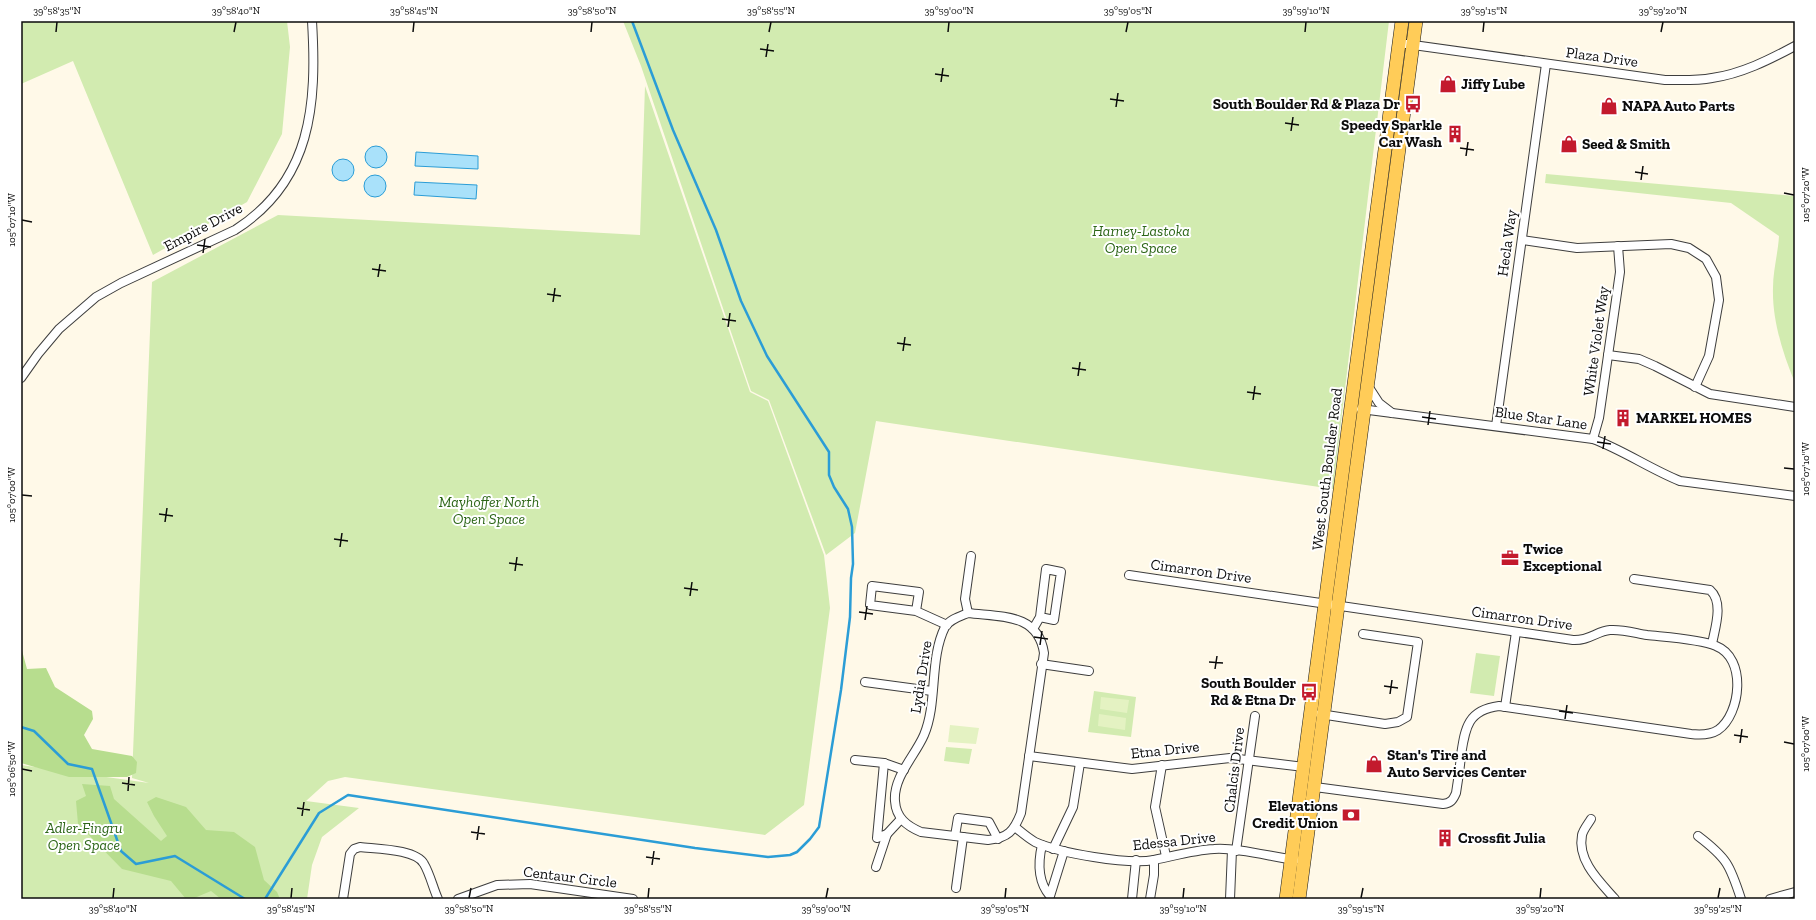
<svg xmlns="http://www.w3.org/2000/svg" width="1816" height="920" viewBox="0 0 1816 920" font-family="'Zilla Slab',serif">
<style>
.green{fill:#d2ebb0}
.forest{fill:#b7dd8e}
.pitch{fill:#e4f2c2}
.water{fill:#a9e1fa;stroke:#2b9dd6}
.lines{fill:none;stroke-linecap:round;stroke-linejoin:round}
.stream{stroke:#2b9dd6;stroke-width:2.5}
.minor-casing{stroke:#3e3e3e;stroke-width:10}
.primary-casing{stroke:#1c1c1c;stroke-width:14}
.minor{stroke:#fff;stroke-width:8}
.primary{stroke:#ffcc58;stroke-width:13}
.ticks{fill:none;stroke:#0b0b0b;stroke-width:1.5}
.labels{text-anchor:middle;stroke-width:4;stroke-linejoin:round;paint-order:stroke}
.street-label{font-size:15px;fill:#0b0b0b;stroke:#fff}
.poi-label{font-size:15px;font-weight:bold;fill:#0b0b0b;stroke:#fff;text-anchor:start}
.park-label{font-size:15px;font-style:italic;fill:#2d6618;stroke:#fff}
.neatline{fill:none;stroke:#0b0b0b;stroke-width:1.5}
.ticks-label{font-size:10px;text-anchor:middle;fill:#0b0b0b}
</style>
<rect width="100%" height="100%" fill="#fff9e8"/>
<g class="green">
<path d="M 21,21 L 287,21 L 290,47 L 282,134 L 247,202 L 153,255 L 73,61 L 21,84 Z"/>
<path d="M 623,21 L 1389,21 L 1333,489 L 876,421 L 855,533 L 826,555 L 769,400 L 751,391 L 641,66 Z"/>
<path d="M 645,86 L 750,392 L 768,401 L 824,555 L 830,608 L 804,805 L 765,835 L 345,777 L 328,781 L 306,801 L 359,808 L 322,837 L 312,865 L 307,899 L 21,899 L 21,765 L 149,783 L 132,778 L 152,282 L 278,215 L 640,235 Z"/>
<path d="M 1546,174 L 1795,196 L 1795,383 C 1783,354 1772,320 1773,288 C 1773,271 1778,253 1779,236 L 1731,203 L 1545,183 Z"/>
<path d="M 1476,653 L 1500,656 L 1494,696 L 1470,693 Z"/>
<path d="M 1094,691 L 1136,697 L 1131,737 L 1088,732 Z"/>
<path d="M 946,747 L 972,749 L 969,764 L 944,761 Z"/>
</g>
<g class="forest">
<path d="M 21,647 L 27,669 L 46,668 L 55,687 L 92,711 L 93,719 L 84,735 L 92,749 L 132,756 L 137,762 L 136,773 L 127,777 L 69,777 L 21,763 Z"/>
<path d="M 82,784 L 110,786 L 114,799 L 161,841 L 167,836 L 154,816 L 147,802 L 156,797 L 186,807 L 206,830 L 234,832 L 255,847 L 264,880 L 277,892 L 280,899 L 221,899 L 211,891 L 192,899 L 186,899 L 171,881 L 122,869 L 78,824 L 76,801 L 86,796 Z"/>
</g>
<g class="pitch">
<path d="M 1101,697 L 1129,700 L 1127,713 L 1100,709 Z"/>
<path d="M 1099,714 L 1126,718 L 1125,730 L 1098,726 Z"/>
<path d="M 950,725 L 979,728 L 976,744 L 948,742 Z"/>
</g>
<g class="water">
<circle cx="376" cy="157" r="11"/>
<path d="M 416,152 L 478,156 L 478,169 L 415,166 Z"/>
<circle cx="343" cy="170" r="11"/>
<circle cx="375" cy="186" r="11"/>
<path d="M 415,182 L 477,185 L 476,199 L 414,195 Z"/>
</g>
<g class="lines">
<g class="stream">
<path d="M 21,727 L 34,731 L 68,764 L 92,769 L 121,851 L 136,864 L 175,856 L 245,899"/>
<path d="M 265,899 L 319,813 L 348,795 L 695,848 L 768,857 L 790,855 L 797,852 L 810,839 L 819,827 L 841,690 L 850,617 L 851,578 L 853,564 L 852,527 L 848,509 L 834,487 L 829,475 L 829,452 L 767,356 L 741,301 L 716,230 L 673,130 L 632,21"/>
</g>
<g class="minor-casing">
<g id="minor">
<path d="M 1399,43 L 1665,80 C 1681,80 1696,81 1712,78 C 1741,74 1769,60 1795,46"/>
<path d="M 1522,240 L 1577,248 L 1671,244 L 1689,248 L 1706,259 L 1716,277 L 1719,300 L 1709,356 L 1695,387"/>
<path d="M 1608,355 L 1639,359 L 1655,366 L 1710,394 L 1795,407"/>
<path d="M 21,378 L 38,354 L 59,329 L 96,297 L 121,283 L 235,230 C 312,181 317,104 312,21"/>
<path d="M 1368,386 L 1379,403 L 1392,413"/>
<path d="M 1361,409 L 1593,439 C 1623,450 1650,469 1680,481 L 1795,496"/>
<path d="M 1496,426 L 1546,64"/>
<path d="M 1593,439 L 1599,418 L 1620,272 L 1618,246"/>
<path d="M 1129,575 L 1573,640 C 1589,641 1597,631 1610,630 C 1622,629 1635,633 1647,635 C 1665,637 1701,639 1716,646 C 1747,658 1741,714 1718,730 C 1710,735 1700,735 1691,734 L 1499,706 C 1467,710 1465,729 1461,755 C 1460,768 1458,780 1456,793 C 1453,800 1451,803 1443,804 L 1315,787"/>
<path d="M 1634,579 L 1710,590 C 1724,602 1715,628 1712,644"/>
<path d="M 916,611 L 919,592 L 872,586 L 870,605 L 916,611 L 947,625"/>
<path d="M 968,613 C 1001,617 1038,613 1044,653 L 1021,813 C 1014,831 1008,838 988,840 L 921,832 C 907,826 896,818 895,801 C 893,777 915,756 924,735 C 938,702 929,659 945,627 C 950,619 961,616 968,613 Z"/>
<path d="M 968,613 L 965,599 L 971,556"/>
<path d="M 1033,629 L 1040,617 L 1046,569 L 1061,572 L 1054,620 L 1040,617"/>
<path d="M 1041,664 L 1089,671"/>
<path d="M 865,682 L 932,691"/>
<path d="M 1505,707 L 1516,632"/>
<path d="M 1320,714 L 1385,724 L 1398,722 L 1407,717 L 1418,642 L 1363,634"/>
<path d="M 1029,756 L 1132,769 L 1230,758 L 1304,767"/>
<path d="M 855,760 L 884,763 L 904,770"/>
<path d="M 884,763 L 877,838 L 887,834 L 901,819"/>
<path d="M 1162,765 L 1155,807 L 1166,856"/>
<path d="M 1591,819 C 1588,824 1583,830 1582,835 C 1577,861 1600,882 1615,899"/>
<path d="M 1015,827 C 1021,832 1028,838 1035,842 C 1059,853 1128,865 1154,860 C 1174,856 1194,850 1214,849 C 1236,847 1272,857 1295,860"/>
<path d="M 955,836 L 958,818 L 989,822 L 998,839"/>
<path d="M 1698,836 C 1727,858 1730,865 1741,899"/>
<path d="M 1042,845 C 1038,862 1038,882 1050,896 L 1064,851"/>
<path d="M 1053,849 L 1073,807 L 1080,763"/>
<path d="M 1236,851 L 1255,716"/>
<path d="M 876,867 L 887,834"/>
<path d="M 956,888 L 963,837"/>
<path d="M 343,899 L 350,854 L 354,849 L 360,847 C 376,849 416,849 424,864 C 430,874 433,888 438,899"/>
<path d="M 458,899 L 497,885 L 530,884 L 633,899"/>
<path d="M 1132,899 L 1136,860"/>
<path d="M 1150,899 L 1154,875 L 1154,860"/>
<path d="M 1230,899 L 1232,850"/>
<path d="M 1770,899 L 1795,892"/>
</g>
</g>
<g class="primary-casing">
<g id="primary">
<path d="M 1286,899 L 1402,21"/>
<path d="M 1299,899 L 1416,21"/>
</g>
</g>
<use href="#minor" class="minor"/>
<use href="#primary" class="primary"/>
</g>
<path class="ticks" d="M 56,32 L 57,22M 234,32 L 236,22M 413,32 L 414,22M 591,32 L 592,22M 769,32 L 771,22M 948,32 L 949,22M 1126,32 L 1128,22M 1305,32 L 1306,22M 1483,32 L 1484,22M 1661,32 L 1663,22M 760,49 L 774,51M 766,57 L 768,44M 935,74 L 949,76M 941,82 L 943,68M 1110,99 L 1124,101M 1116,107 L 1118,93M 1285,123 L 1299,125M 1291,131 L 1293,117M 1460,148 L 1474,150M 1466,156 L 1468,142M 1635,172 L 1648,174M 1641,180 L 1643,166M 1784,193 L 1794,195M 22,220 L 32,222M 197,245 L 211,247M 203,253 L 205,239M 372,269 L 386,271M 378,277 L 380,264M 547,294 L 561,296M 553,302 L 555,288M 722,319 L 736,321M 728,327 L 730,313M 897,343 L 911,345M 903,351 L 905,337M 1072,368 L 1086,370M 1078,376 L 1080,362M 1247,392 L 1261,394M 1253,400 L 1255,386M 1422,417 L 1436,419M 1428,425 L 1430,411M 1597,442 L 1611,444M 1603,449 L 1605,436M 1784,468 L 1794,469M 22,495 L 32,496M 159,514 L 173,516M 165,522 L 167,508M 334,539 L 348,541M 340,547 L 342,533M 509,563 L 523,565M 515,571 L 517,557M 684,588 L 698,590M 690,596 L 692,582M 859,612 L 873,614M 865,620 L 867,606M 1034,637 L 1048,639M 1040,645 L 1042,631M 1209,662 L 1223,663M 1215,669 L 1217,656M 1384,686 L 1398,688M 1390,694 L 1392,680M 1559,711 L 1573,713M 1565,719 L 1567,705M 1734,735 L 1748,737M 1784,742 L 1794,744M 1740,743 L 1742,729M 22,769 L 32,771M 122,783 L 135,785M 128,791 L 129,777M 297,808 L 310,810M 302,816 L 304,802M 471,832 L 485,834M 477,840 L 479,826M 646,857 L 660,859M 652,865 L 654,851M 113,898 L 114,888M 291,898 L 292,888M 469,898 L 471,888M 648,898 L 649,888M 826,898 L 828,888M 1005,898 L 1006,888M 1183,898 L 1184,888M 1361,898 L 1363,888M 1540,898 L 1541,888M 1718,898 L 1720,888"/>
<defs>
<g id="shop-bare" transform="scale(1.38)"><path d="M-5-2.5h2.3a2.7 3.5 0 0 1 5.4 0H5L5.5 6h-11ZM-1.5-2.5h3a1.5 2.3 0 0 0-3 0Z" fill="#c31a2d" stroke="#fff" stroke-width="2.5" paint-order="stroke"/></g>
<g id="bus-bare" transform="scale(1.38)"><path d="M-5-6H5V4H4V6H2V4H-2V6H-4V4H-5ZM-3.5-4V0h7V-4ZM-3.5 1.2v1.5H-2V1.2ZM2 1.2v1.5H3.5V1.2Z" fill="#c31a2d" stroke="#fff" stroke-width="2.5" paint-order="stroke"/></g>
<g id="building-bare" transform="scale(1.38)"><path d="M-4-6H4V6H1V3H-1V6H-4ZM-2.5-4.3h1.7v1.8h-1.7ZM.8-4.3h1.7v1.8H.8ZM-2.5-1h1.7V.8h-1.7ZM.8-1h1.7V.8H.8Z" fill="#c31a2d" stroke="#fff" stroke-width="2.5" paint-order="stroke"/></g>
<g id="office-bare" transform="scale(1.38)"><path d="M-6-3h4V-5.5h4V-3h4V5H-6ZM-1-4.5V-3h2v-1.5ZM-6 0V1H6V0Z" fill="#c31a2d" stroke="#fff" stroke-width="2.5" paint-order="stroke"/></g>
<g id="bank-bare" transform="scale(1.38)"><path d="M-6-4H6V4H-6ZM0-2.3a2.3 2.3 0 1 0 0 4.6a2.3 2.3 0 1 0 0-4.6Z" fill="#c31a2d" stroke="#fff" stroke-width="2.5" paint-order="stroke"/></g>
</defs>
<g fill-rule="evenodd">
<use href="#shop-bare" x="1448" y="84"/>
<use href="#bus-bare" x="1413" y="104"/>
<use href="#shop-bare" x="1609" y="106"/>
<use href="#building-bare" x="1455" y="134"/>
<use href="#shop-bare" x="1569" y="144"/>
<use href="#building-bare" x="1623" y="418"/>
<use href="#office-bare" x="1510" y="558"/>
<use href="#bus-bare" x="1309" y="692"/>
<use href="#shop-bare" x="1374" y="764"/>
<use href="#bank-bare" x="1351" y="815"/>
<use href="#building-bare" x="1445" y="838"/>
</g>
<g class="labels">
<g class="street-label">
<text transform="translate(1602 57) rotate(8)" y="5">Plaza Drive</text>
<text transform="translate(203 227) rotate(-28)" y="5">Empire Drive</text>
<text transform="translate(1507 243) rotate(-82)" y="5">Hecla Way</text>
<text transform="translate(1596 341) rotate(-82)" y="5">White Violet Way</text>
<text transform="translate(1541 418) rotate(8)" y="5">Blue Star Lane</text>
<text transform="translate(1327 469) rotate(-83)" y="5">West South Boulder Road</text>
<text transform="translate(1201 571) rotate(8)" y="5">Cimarron Drive</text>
<text transform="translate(1522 618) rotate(8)" y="5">Cimarron Drive</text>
<text transform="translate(921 677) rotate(-81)" y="5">Lydia Drive</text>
<text transform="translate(1165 750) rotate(-6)" y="5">Etna Drive</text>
<text transform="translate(1234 770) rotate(-83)" y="5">Chalcis Drive</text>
<text transform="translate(1174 841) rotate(-6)" y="5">Edessa Drive</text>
<text transform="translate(570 877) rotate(7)" y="5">Centaur Circle</text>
</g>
<g class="poi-label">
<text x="1461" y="89">Jiffy Lube</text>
<text x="1400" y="109" text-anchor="end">South Boulder Rd &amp; Plaza Dr</text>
<text x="1622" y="111">NAPA Auto Parts</text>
<text x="1442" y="130" text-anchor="end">Speedy Sparkle<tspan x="1442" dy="17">Car Wash</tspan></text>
<text x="1582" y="149">Seed &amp; Smith</text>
<text x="1636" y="423">MARKEL HOMES</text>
<text x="1523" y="554">Twice<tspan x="1523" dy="17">Exceptional</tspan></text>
<text x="1296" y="688" text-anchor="end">South Boulder<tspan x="1296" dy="17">Rd &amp; Etna Dr</tspan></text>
<text x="1387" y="760">Stan's Tire and<tspan x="1387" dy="17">Auto Services Center</tspan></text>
<text x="1338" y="811" text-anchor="end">Elevations<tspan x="1338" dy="17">Credit Union</tspan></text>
<text x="1458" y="843">Crossfit Julia</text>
</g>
<g class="park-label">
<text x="1141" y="236">Harney-Lastoka<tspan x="1141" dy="17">Open Space</tspan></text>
<text x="489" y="507">Mayhoffer North<tspan x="489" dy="17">Open Space</tspan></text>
<text x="84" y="833">Adler-Fingru<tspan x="84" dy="17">Open Space</tspan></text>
</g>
</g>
<rect width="1816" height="920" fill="none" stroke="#ffffff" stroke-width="44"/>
<rect x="22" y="22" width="1772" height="876" class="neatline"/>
<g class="ticks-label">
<text x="57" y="14">39°58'35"N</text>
<text x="236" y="14">39°58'40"N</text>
<text x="414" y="14">39°58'45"N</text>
<text x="592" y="14">39°58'50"N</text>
<text x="771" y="14">39°58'55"N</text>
<text x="949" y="14">39°59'00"N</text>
<text x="1128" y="14">39°59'05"N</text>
<text x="1306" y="14">39°59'10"N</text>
<text x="1484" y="14">39°59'15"N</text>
<text x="1663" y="14">39°59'20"N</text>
<text transform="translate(1805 195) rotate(-90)" y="4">105°07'20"W</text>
<text transform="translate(11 220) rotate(-90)" y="4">105°07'10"W</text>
<text transform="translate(1805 469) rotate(-90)" y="4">105°07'10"W</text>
<text transform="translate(11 495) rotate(-90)" y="4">105°07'00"W</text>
<text transform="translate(1805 744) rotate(-90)" y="4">105°07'00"W</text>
<text transform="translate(11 769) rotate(-90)" y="4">105°06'50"W</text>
<text x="113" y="912">39°58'40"N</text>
<text x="291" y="912">39°58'45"N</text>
<text x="469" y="912">39°58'50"N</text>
<text x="648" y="912">39°58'55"N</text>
<text x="826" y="912">39°59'00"N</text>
<text x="1005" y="912">39°59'05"N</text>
<text x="1183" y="912">39°59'10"N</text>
<text x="1361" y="912">39°59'15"N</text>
<text x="1540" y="912">39°59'20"N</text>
<text x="1718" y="912">39°59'25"N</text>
</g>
</svg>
